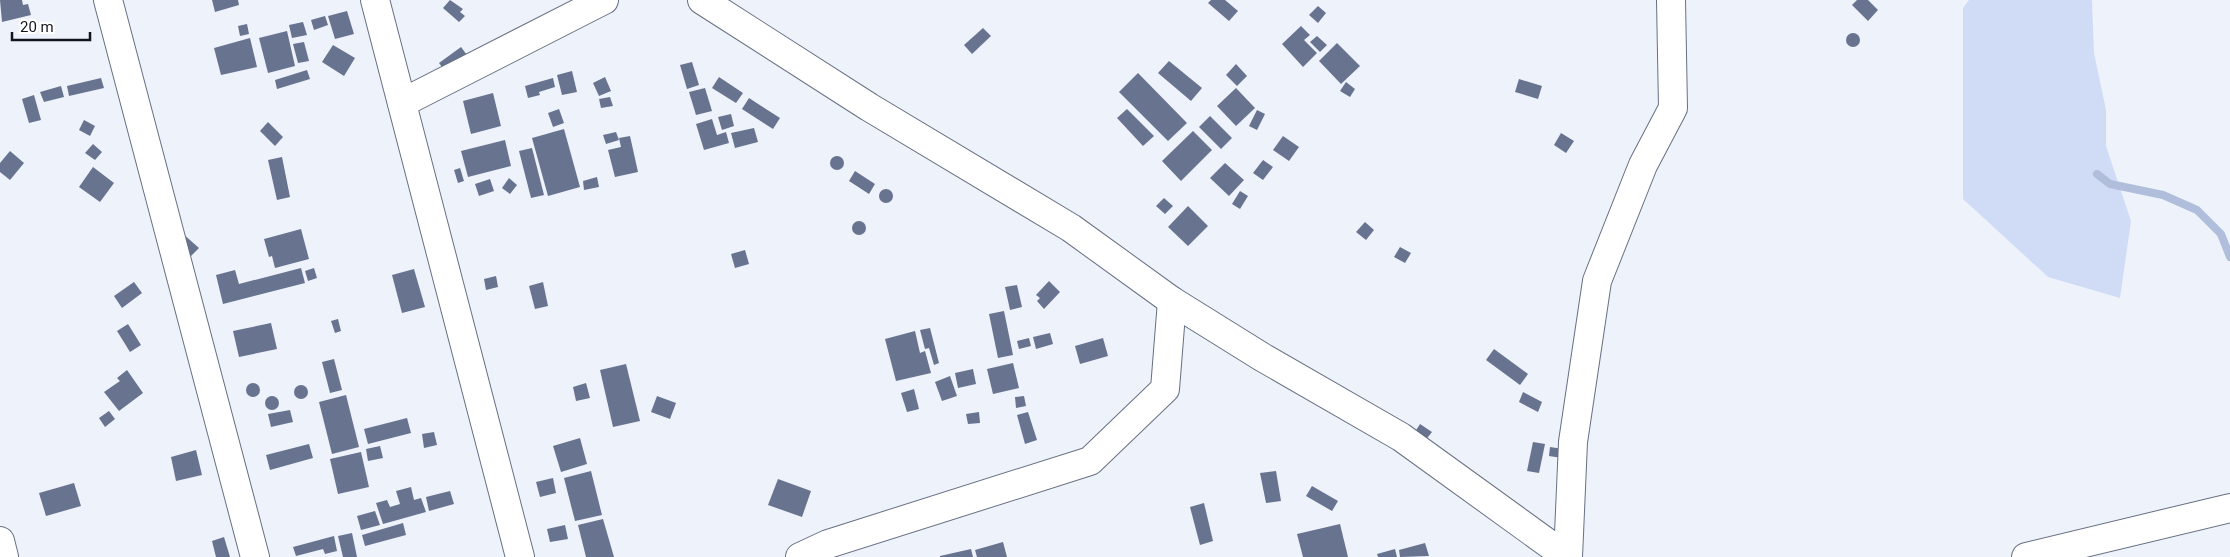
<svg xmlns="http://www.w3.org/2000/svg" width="2230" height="557" viewBox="0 0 2230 557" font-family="Roboto,sans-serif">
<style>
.green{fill:#d0dcf6}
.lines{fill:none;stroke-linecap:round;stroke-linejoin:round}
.stream{stroke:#b0bedc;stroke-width:8}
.building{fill:#67738f}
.street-casing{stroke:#677083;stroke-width:30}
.highway-casing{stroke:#677083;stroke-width:30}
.street{stroke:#fff;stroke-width:28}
.highway{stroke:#fff;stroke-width:28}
</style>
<rect width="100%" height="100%" fill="#eef2fb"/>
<path class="green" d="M 1969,0 L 2092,0 L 2094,53 L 2106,110 L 2106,146 L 2131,221 L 2120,298 L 2048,277 L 1963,199 L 1963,8 Z"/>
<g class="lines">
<path class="stream" d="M 2097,174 L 2110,184 L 2163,195 L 2197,210 L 2221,234 L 2230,257"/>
</g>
<g class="building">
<path d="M 0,0 L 22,0 L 23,5 L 28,4 L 31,15 L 2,22 Z"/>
<path d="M 212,0 L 238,0 L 239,5 L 215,12 Z"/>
<path d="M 450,0 L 463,9 L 460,12 L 465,16 L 459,22 L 443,8 Z"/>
<path d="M 1211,0 L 1225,0 L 1238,11 L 1229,21 L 1208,3 Z"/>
<path d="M 1857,0 L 1868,0 L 1878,10 L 1868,21 L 1852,5 Z"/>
<path d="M 1318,6 L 1326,13 L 1318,23 L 1309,15 Z"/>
<path d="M 347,11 L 354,34 L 335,39 L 328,16 Z"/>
<path d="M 325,16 L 328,25 L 314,30 L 311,20 Z"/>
<path d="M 303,22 L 307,35 L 292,38 L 289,25 Z"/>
<path d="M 247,24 L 249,34 L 240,36 L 238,26 Z"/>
<path d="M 1301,26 L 1310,35 L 1304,40 L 1317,53 L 1303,67 L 1282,44 Z"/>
<path d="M 983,28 L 991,36 L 972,54 L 964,45 Z"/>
<path d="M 287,31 L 295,66 L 268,73 L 259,38 Z"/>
<circle cx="1853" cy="40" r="7"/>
<path d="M 1317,36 L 1327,45 L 1320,52 L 1310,42 Z"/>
<path d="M 250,38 L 257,67 L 221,75 L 214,48 Z"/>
<path d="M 304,42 L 309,61 L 298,63 L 293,44 Z"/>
<path d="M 1337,43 L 1360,66 L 1341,84 L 1319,61 Z"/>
<path d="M 333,45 L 355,58 L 344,76 L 322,62 Z"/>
<path d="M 461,47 L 470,59 L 448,75 L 439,63 Z"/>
<path d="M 1169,61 L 1202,88 L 1191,101 L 1158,73 Z"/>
<path d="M 692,62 L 699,85 L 687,89 L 680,65 Z"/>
<path d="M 1236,64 L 1247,76 L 1237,86 L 1226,75 Z"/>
<path d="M 307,70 L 310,79 L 277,89 L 275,80 Z"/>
<path d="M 572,71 L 577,92 L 562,95 L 557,75 Z"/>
<path d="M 1138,73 L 1187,123 L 1168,141 L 1119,92 Z"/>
<path d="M 605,77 L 611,91 L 599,96 L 593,83 Z"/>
<path d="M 719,77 L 743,93 L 736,103 L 712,88 Z"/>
<path d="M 101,78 L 104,88 L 69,96 L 67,86 Z"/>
<path d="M 553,78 L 555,87 L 539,92 L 540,95 L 528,98 L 525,86 Z"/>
<path d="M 1519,79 L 1542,86 L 1538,99 L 1515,92 Z"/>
<path d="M 1346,82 L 1355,89 L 1350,97 L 1340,91 Z"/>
<path d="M 61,86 L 64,97 L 44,102 L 40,92 Z"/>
<path d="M 705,88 L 712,111 L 696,115 L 689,92 Z"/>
<path d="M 1236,88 L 1255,108 L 1236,126 L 1217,106 Z"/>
<path d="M 493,93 L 501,126 L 471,134 L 463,101 Z"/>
<path d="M 34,95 L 41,120 L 29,123 L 22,99 Z"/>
<path d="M 610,97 L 613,106 L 601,108 L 599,99 Z"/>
<path d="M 749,98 L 780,118 L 773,129 L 742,109 Z"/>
<path d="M 559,109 L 564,123 L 553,127 L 548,113 Z"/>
<path d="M 1127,109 L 1154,136 L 1143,146 L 1117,118 Z"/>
<path d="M 1257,110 L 1265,114 L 1257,130 L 1249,126 Z"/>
<path d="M 731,114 L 734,126 L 722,130 L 718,117 Z"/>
<path d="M 1210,116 L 1232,138 L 1221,149 L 1199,127 Z"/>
<path d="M 712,119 L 717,135 L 726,132 L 729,143 L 704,150 L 696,124 Z"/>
<path d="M 84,120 L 95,126 L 90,136 L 79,130 Z"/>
<path d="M 268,122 L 283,137 L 275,146 L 260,131 Z"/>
<path d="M 754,128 L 758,142 L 735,148 L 731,133 Z"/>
<path d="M 564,129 L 580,187 L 548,196 L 532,138 Z"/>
<path d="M 1193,131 L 1212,150 L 1181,181 L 1162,161 Z"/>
<path d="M 616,132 L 619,140 L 606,144 L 603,135 Z"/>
<path d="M 1561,133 L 1574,141 L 1566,153 L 1554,145 Z"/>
<path d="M 630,136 L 638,172 L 615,177 L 608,150 L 621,147 L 619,138 Z"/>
<path d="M 1283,136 L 1299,147 L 1289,161 L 1273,150 Z"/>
<path d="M 505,140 L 511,166 L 468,177 L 461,151 Z"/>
<path d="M 93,144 L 102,152 L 95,160 L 85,153 Z"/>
<path d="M 532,148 L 544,195 L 531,198 L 519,151 Z"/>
<path d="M 10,151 L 24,163 L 10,180 L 0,172 L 0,163 Z"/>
<circle cx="837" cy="163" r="7"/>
<path d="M 282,157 L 290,197 L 277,200 L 268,160 Z"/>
<path d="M 1263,160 L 1273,167 L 1263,180 L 1253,173 Z"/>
<path d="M 1225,163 L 1244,180 L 1229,196 L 1210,178 Z"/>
<path d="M 93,167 L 114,183 L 100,202 L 79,187 Z"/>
<path d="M 460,168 L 464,181 L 458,183 L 454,170 Z"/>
<path d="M 855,171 L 875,184 L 869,194 L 849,181 Z"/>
<path d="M 597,177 L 599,187 L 584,190 L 583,181 Z"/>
<path d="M 509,178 L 517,185 L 510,194 L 502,188 Z"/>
<path d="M 490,179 L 494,191 L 479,196 L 475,184 Z"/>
<circle cx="886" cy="196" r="7"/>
<path d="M 1240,191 L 1248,196 L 1240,209 L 1232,204 Z"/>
<path d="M 1164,198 L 1173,206 L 1165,214 L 1156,206 Z"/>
<path d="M 1188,206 L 1208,226 L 1188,246 L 1168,227 Z"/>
<circle cx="859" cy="228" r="7"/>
<path d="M 1365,222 L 1374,230 L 1366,240 L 1356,232 Z"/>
<path d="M 301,229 L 309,259 L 275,268 L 272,256 L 269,257 L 264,239 Z"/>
<path d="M 182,233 L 199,248 L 191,256 L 175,241 Z"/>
<path d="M 1400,247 L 1411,253 L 1405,263 L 1394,257 Z"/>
<path d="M 745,250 L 749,264 L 735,268 L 731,254 Z"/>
<path d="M 301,268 L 305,283 L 223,304 L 216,275 L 235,270 L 239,284 Z"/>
<path d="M 314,268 L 317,278 L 308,281 L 305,271 Z"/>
<path d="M 414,269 L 425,307 L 402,313 L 392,275 Z"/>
<path d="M 496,276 L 498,287 L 486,290 L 484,279 Z"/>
<path d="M 1049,281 L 1060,292 L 1044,309 L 1037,301 L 1040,298 L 1036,295 Z"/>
<path d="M 134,282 L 142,293 L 122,308 L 114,296 Z"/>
<path d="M 543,282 L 548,306 L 535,309 L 529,286 Z"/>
<path d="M 1017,285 L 1022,307 L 1010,310 L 1005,287 Z"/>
<path d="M 1004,311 L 1013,355 L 998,358 L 989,314 Z"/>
<path d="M 338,319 L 341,331 L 335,333 L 331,321 Z"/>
<path d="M 271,323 L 277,349 L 239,357 L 233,331 Z"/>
<path d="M 128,324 L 141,345 L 130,352 L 117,331 Z"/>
<path d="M 930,328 L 939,363 L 934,365 L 929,348 L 925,349 L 920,330 Z"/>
<path d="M 915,331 L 920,353 L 925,351 L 931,373 L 896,381 L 885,339 Z"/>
<path d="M 1050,333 L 1053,344 L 1036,349 L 1033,337 Z"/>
<path d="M 1029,338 L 1031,346 L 1019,349 L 1017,341 Z"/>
<path d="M 1103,338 L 1108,356 L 1080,364 L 1075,346 Z"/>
<path d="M 1494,349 L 1528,374 L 1520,385 L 1486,360 Z"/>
<path d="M 334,359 L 342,390 L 330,393 L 322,362 Z"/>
<path d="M 1013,363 L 1019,388 L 993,394 L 987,369 Z"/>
<path d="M 626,364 L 640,421 L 613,427 L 600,370 Z"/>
<path d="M 973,369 L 976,384 L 958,388 L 955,373 Z"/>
<path d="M 127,370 L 143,393 L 119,411 L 104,392 L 120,381 L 117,378 Z"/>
<path d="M 950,376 L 957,396 L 942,401 L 935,382 Z"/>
<path d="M 586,383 L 590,398 L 576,401 L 573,387 Z"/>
<circle cx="253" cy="390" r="7"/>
<circle cx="301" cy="392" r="7"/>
<path d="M 914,389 L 919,409 L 907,412 L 901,393 Z"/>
<path d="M 1523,392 L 1542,402 L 1538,412 L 1519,402 Z"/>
<path d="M 346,395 L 359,447 L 332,454 L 319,402 Z"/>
<path d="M 657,396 L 676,403 L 670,419 L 651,412 Z"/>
<path d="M 1024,396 L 1026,406 L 1016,408 L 1015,397 Z"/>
<circle cx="272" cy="403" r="7"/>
<path d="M 290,410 L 293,422 L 271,427 L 268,414 Z"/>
<path d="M 109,411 L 115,419 L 105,427 L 99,418 Z"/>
<path d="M 979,412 L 980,423 L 968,424 L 966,414 Z"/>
<path d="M 1028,412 L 1037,440 L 1025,444 L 1017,415 Z"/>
<path d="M 407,418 L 411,433 L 368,444 L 364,429 Z"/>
<path d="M 1420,424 L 1432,432 L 1424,442 L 1413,435 Z"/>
<path d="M 434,432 L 437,445 L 424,448 L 422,434 Z"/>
<path d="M 580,438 L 587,464 L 561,472 L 553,446 Z"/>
<path d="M 1533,442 L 1545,444 L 1539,473 L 1527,471 Z"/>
<path d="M 309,444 L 313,458 L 270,470 L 266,455 Z"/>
<path d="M 380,446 L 383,458 L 368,461 L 366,449 Z"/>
<path d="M 1550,447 L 1563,449 L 1562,458 L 1549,456 Z"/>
<path d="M 196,450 L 202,475 L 176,481 L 171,457 Z"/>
<path d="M 361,452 L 369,487 L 338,494 L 330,459 Z"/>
<path d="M 591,471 L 602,515 L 575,521 L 564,478 Z"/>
<path d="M 1276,471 L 1281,501 L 1266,503 L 1260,473 Z"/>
<path d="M 553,478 L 556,493 L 540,497 L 536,482 Z"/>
<path d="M 778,479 L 811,491 L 802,517 L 768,505 Z"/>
<path d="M 74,483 L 81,506 L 46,516 L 39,493 Z"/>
<path d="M 1312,486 L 1338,501 L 1332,511 L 1306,496 Z"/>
<path d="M 411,487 L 414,500 L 421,498 L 426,512 L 383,524 L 376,503 L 387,500 L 390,507 L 400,504 L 396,491 Z"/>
<path d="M 450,491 L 454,504 L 429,511 L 426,497 Z"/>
<path d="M 1204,503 L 1213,541 L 1200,545 L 1190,507 Z"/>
<path d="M 375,511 L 380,525 L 361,530 L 357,516 Z"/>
<path d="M 603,519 L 614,557 L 586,557 L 578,525 Z"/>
<path d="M 403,523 L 406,535 L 365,546 L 362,535 Z"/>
<path d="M 1340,524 L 1348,557 L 1303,557 L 1297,534 Z"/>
<path d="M 565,525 L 568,539 L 550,542 L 547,529 Z"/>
<path d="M 352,533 L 357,557 L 343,557 L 338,536 Z"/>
<path d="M 334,536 L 337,551 L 325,554 L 323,549 L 296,556 L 293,547 Z"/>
<path d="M 224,537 L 230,557 L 216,557 L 212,541 Z"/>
<path d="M 1003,542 L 1007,557 L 977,557 L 975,550 Z"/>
<path d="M 1425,543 L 1429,556 L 1400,557 L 1399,550 Z"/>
<path d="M 971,549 L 973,557 L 940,557 L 940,556 Z"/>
<path d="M 1395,549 L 1397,557 L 1378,557 L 1377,554 Z"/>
</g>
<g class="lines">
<g class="street-casing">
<g id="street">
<path d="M 108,0 L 255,557"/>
<path d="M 375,0 L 520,557"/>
<path d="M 702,0 L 869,107 L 1071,228 L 1172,301 L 1262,357 L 1401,437 L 1567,557"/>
<path d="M 402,103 L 604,0"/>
<path d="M 0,541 L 4,557"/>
<path d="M 800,557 L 828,544 L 1090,461 L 1165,389 L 1172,301"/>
<path d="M 1568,557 L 1573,442 L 1597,281 L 1643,165 L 1673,108 L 1671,0"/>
</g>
</g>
<g class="highway-casing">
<path id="highway" d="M 2026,557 L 2230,508"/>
</g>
<use href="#street" class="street"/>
<use href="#highway" class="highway"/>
</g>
<path d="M12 32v8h78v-8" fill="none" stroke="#12151d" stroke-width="2.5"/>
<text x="20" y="32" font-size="15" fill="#12151d" stroke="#ffffff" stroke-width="4" paint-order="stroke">20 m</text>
</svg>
